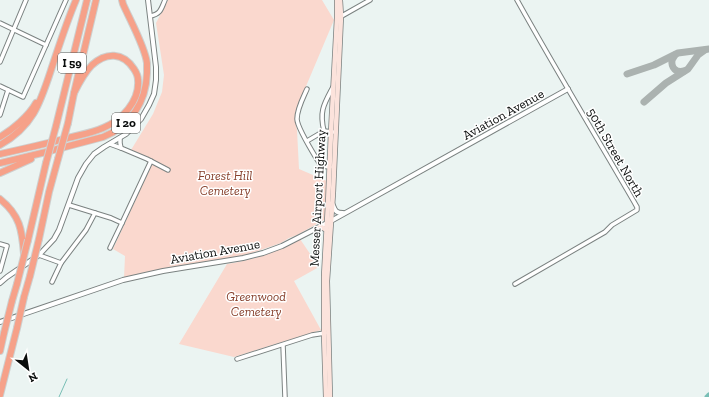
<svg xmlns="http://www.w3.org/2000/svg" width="709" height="397" viewBox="0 0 709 397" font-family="'Zilla Slab',serif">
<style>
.green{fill:#fad8ce}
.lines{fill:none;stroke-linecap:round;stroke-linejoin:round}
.stream{stroke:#78beb5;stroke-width:1}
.river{stroke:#78beb5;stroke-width:5}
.taxiway{stroke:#abb2b0;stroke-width:7}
.minor-casing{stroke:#7b8281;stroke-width:5.5}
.tertiary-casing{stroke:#7b8281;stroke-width:6}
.secondary-casing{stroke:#7b8281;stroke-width:6}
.motorway-casing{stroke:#cecfce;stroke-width:8}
.minor{stroke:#fff;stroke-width:3.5}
.tertiary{stroke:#fff;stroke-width:4}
.secondary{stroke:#fce3dc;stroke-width:4.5}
.motorway{stroke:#f6a189;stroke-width:6}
.motorway-bridge-casing{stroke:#cecfce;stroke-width:8;stroke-linecap:butt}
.motorway-bridge{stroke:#f6a189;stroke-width:6}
.labels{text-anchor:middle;stroke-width:3;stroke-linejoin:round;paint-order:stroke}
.shield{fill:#fff;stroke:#545655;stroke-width:1}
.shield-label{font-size:12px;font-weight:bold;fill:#0a0d0c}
.street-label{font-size:13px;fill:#0a0d0c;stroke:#fff}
.park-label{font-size:13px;font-style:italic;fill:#87402c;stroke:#fff}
</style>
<rect width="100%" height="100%" fill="#ebf4f2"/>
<g class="green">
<path d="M 168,0 L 322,0 L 334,20 L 296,110 L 295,119 L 297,130 L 299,169 L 327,181 L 327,216 L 324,220 L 297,235 L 289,238 L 281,243 L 243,256 L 163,269 L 142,273 L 124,278 L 125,256 L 113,249 L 153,162 L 131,150 L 153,114 L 162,92 L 164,75 L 156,23 Z"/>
<path d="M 300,239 L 319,267 L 294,281 L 321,330 L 234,357 L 179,344 L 227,264 C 252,260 277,252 300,239 Z"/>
</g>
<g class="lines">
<path class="stream" d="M 59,397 L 67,379"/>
<path class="river" d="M 707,397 L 709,395"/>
<g class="taxiway">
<path d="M 675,55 L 672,60 C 671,68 676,73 684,71"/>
<path d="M 627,74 L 654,65 L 678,53 L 709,49"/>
<path d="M 644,102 L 666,83 L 688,69 L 698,55 L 705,50"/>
</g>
<g class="minor-casing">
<g id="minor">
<path d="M 150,16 C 161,14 161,9 165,0"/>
<path d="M 340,17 L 370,0"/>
<path d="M 0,23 L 46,45"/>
<path d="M 0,62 L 26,0"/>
<path d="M 0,86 L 23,97 L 66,0"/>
<path d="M 307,89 C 303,98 297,109 297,119 C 297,128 315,156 321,166 L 330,167"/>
<path d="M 0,115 L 8,90"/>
<path d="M 324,131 C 319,111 324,104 333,87"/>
<path d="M 120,138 L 120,143 L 121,148 L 147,159 L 168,170"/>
<path d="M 307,141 L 324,131 L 333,132"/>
<path d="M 110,144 L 121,148"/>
<path d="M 69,205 L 111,218 L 122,223"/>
<path d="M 0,244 L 7,246 L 0,271"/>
<path d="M 110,248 L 122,223 L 151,161"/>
<path d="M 39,255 L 61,263"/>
<path d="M 52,282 L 61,263 L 86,230 L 95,213"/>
<path d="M 515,284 L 605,232 L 612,225 L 637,210 L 637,207 C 597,138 556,70 517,0"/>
<path d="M 283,345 L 285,397"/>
<path d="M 237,359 L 312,335 L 325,333"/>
</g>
</g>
<g class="tertiary-casing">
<g id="tertiary">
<path d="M 332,203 C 335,210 335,213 343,213"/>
<path d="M 0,283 L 7,277 L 39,255 L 54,239 L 59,230 L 78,178 L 86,164 L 94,154 L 104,147 L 126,134 L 141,119 L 149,105 L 154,94 L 156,80 L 156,67 L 148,0"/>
<path d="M 0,322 L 123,280 L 163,271 L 243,258 L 263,253 L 282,246 L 331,221 L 568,89"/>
</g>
</g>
<g class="secondary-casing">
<g id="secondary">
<path d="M 318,228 L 321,227 L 327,230"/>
<path d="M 326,397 L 324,334 L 324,276 L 328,204 L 331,132 L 337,18 L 337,0"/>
<path d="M 330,397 L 327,281 L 333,193 L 341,16 L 340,0"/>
</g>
</g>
<g class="motorway-casing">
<g id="motorway">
<path d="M 68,123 L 74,93 L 96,0"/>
<path d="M 56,126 L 87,0"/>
<path d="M 0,137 C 12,130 29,116 36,103"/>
<path d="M 0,145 C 35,125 41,100 53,64 C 60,43 67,21 76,0"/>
<path d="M 0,154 C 23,149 45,144 68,138 C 79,135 92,133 103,128 C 122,120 140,101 138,80 C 138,75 136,72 134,69 C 123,52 106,52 92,65 C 84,73 79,83 74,93"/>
<path d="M 0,163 L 46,152 L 103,137 C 131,126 146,102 147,73 C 147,70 147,66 147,63 C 145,47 130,20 123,4 L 122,0"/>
<path d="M 0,173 L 31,159"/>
<path d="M 0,199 C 20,215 22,230 24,254"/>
<path d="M 39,239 L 49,192 L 58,159"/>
<path d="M 28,240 L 46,163"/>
<path d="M 24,297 L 30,276"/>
<path d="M 12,301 L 17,284"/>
<path d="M 0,351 L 4,333"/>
<path d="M 0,395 L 17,328"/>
</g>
</g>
<use href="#minor" class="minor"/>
<use href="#tertiary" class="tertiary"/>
<use href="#secondary" class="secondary"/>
<use href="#motorway" class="motorway"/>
<g class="motorway-bridge-casing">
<g id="motorway-bridge">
<path d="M 58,159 L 68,123"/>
<path d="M 46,163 L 56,126"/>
<path d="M 30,276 L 39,239"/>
<path d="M 17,284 L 28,240"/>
<path d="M 17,328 L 24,297"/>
<path d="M 4,333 L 12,301"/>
</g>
</g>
<use href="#motorway-bridge" class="motorway-bridge"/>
</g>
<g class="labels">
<g class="shield">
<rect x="58" y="53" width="28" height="20" rx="3"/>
<rect x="112" y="113" width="28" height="20" rx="3"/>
</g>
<g class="shield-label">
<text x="72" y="67">I 59</text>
<text x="126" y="127">I 20</text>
</g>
<g class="street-label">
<text transform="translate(503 114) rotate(-29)" y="5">Aviation Avenue</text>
<text transform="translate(616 152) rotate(60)" y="5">50th Street North</text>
<text transform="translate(317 198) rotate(-87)" y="5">Messer Airport Highway</text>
<text transform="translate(215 251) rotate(-10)" y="5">Aviation Avenue</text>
</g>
<g class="park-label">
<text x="225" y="180">Forest Hill<tspan x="225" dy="15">Cemetery</tspan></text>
<text x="256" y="301">Greenwood<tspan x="256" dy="15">Cemetery</tspan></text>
</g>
</g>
<g transform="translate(28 369) rotate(150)" stroke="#ffffff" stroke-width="3" paint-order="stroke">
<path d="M0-3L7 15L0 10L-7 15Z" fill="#0a0d0c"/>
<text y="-6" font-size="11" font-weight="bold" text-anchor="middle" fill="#0a0d0c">N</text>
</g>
</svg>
